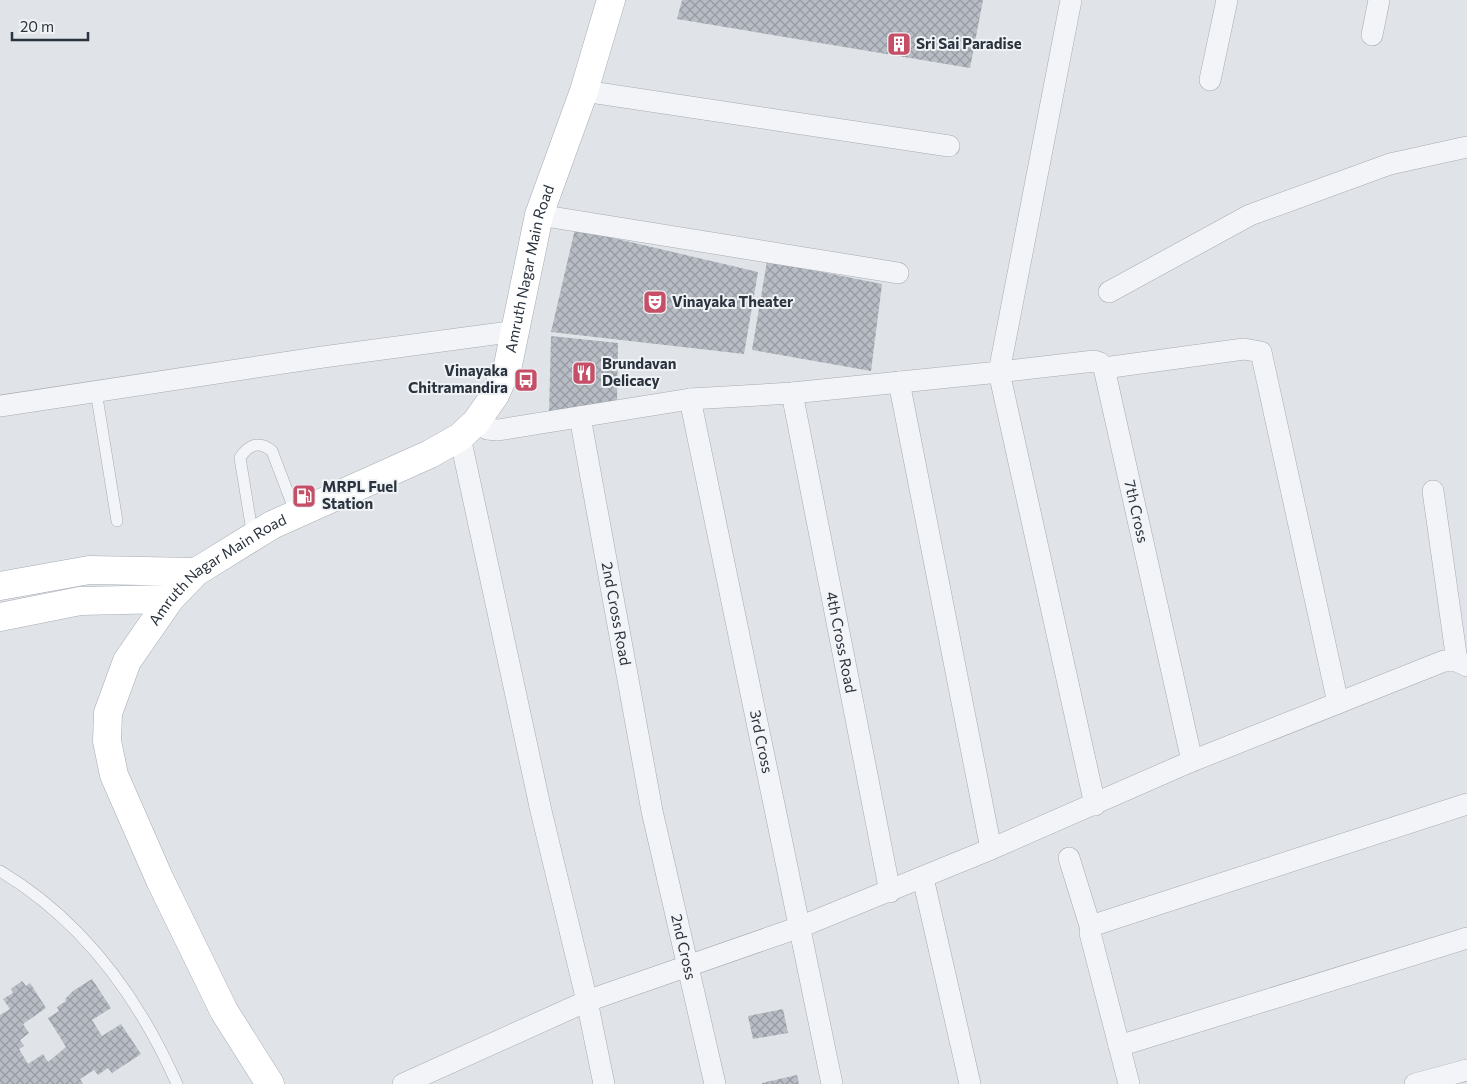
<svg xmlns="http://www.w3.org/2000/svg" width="1467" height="1084" viewBox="0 0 1467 1084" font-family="Commissioner,sans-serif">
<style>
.building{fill:url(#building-cross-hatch)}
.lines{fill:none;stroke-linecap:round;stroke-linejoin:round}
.lane-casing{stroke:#a6abb2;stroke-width:12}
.street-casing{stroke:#a6abb2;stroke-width:22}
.secondary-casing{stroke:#a6abb2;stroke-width:29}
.lane{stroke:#f3f4f7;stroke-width:11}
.street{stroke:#f3f4f7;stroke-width:21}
.secondary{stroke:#fff;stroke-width:28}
.labels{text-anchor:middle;stroke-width:4;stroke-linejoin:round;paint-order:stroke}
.poi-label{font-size:15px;font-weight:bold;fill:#2a333e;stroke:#f0f3f6;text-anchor:start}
.street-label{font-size:15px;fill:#2a333e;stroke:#f0f3f6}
</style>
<defs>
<pattern id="building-cross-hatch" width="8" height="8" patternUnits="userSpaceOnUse" patternTransform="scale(1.25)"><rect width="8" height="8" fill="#b8bdc5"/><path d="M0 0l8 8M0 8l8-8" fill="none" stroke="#969aa1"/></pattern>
</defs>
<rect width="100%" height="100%" fill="#e0e4e8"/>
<g class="building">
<path d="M 682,0 L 983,0 L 970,68 L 677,19 Z"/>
<path d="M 575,229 L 758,272 L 744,354 L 551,332 Z"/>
<path d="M 767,261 L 882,284 L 871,371 L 752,350 Z"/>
<path d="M 551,336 L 618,343 L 617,402 L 549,414 Z"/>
<path d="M 92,979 L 111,1008 L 92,1020 L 102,1036 L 121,1024 L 141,1054 L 112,1073 L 108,1068 L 98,1075 L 94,1070 L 80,1079 L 83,1084 L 0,1084 L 0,1015 L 10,1009 L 3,999 L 13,993 L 11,989 L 22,981 L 26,986 L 30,983 L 46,1008 L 23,1024 L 29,1033 L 20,1040 L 24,1046 L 19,1049 L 28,1064 L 43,1054 L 48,1062 L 66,1047 L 48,1018 L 59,1011 L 57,1007 L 66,1001 L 65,999 L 73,991 Z"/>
<path d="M 783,1009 L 788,1033 L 753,1039 L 748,1016 Z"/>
<path d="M 797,1075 L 799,1084 L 762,1084 L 762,1083 Z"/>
</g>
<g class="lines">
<g class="lane-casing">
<g id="lane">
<path d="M 96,391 L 117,521"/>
<path d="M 253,537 L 240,458 C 248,445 259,440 272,451 L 296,514"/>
<path d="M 0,871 C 82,920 139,998 177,1084"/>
</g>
</g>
<g class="street-casing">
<g id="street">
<path d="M 1372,35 L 1379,0"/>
<path d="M 1210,80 L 1227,0"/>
<path d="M 584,91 L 949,146"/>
<path d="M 539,215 L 898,273"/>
<path d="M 1109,292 L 1250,215 L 1390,164 L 1467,147"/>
<path d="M 1104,368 L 1244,349 L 1261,352 L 1338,703"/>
<path d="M 899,382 L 991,849"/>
<path id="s1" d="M 792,393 L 890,892"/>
<path id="s2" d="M 690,399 L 832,1084"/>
<path d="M 0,406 L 323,357 L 516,331"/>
<path id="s3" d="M 580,417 L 652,811 L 715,1084"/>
<path d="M 476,422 L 487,429 L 498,430 L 690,399 L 792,393 L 999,372 L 1071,0"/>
<path d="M 460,437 L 541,811 L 587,1001 L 604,1084"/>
<path d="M 1433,491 L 1457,661"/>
<path id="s4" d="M 1095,805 L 999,372 L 1094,361 L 1100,363 L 1104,368 L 1192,761"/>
<path d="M 1069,858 L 1091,929 L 1090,933 L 1129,1084"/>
<path d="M 923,878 L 970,1084"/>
<path d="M 1091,929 L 1094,925 L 1467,804"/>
<path d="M 1119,1046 L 1467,938"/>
<path d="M 403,1084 L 587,1001 L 800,927 L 991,849 L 1192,761 L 1444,661 L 1457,661 L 1467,666"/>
<path d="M 1415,1084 L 1467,1070"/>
</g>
</g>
<g class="secondary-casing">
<g id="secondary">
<path d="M 0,586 L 89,570 L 196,572"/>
<path d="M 0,617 L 80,601 L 170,599"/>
<path id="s5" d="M 270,1084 L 224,1011 L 160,880 L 114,775 L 107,741 L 108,713 L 127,661 L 170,599 L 196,572 L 272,525 L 430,454 L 460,437 L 476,422 L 495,395 L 508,365 L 539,215 L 584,91 L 611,0"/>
</g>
</g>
<use href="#lane" class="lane"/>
<use href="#street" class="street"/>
<use href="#secondary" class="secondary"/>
</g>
<defs>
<g id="building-square" transform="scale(1.25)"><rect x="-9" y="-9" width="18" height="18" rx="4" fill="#c44f67" stroke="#f0f3f6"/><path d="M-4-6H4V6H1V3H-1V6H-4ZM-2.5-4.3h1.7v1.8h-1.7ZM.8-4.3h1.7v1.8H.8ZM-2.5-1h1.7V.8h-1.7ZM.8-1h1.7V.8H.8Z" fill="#fff"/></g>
<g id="theatre-square" transform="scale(1.25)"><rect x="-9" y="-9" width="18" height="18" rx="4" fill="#c44f67" stroke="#f0f3f6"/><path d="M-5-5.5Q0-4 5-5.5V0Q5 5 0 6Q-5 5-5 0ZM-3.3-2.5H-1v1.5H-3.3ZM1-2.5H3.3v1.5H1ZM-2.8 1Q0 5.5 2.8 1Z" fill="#fff"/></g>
<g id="restaurant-square" transform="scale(1.25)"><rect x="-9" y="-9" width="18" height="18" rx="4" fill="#c44f67" stroke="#f0f3f6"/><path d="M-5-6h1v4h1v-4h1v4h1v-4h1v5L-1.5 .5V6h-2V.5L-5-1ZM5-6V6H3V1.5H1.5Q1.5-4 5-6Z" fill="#fff"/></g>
<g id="bus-square" transform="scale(1.25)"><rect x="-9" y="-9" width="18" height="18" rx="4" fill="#c44f67" stroke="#f0f3f6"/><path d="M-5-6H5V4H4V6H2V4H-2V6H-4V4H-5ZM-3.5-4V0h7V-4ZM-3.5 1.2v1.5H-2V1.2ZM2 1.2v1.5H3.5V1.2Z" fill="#fff"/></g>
<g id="fuel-square" transform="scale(1.25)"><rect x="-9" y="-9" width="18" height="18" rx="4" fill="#c44f67" stroke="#f0f3f6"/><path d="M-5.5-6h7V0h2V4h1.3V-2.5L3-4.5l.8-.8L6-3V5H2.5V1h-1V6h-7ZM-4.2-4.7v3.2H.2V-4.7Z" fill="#fff"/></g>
</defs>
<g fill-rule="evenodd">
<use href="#building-square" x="899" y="44"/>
<use href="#theatre-square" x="655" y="302"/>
<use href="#restaurant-square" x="584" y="373"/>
<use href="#bus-square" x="526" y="380"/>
<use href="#fuel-square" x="304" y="496"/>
</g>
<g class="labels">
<g class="poi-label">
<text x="916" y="49">Sri Sai Paradise</text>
<text x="672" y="307">Vinayaka Theater</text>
<text x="602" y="369">Brundavan<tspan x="602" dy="17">Delicacy</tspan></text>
<text x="508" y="376" text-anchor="end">Vinayaka<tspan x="508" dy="17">Chitramandira</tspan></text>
<text x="322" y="492">MRPL Fuel<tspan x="322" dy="17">Station</tspan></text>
</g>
<g class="street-label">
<text dy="5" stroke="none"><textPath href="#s5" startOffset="1061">Amruth Nagar Main Road</textPath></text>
<text dy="5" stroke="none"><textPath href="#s4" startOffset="699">7th Cross</textPath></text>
<text dy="5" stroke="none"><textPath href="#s5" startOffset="596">Amruth Nagar Main Road</textPath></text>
<text dy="5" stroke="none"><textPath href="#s3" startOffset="200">2nd Cross Road</textPath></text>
<text dy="5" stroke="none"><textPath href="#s1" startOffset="254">4th Cross Road</textPath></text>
<text dy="5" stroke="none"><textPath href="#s2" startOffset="350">3rd Cross</textPath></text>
<text dy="5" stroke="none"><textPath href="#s3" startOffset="540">2nd Cross</textPath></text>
</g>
</g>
<path d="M12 32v8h76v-8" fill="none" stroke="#2a333e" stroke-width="2.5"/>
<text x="20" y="32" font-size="15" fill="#2a333e" stroke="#f0f3f6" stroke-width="4" paint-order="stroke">20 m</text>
</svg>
